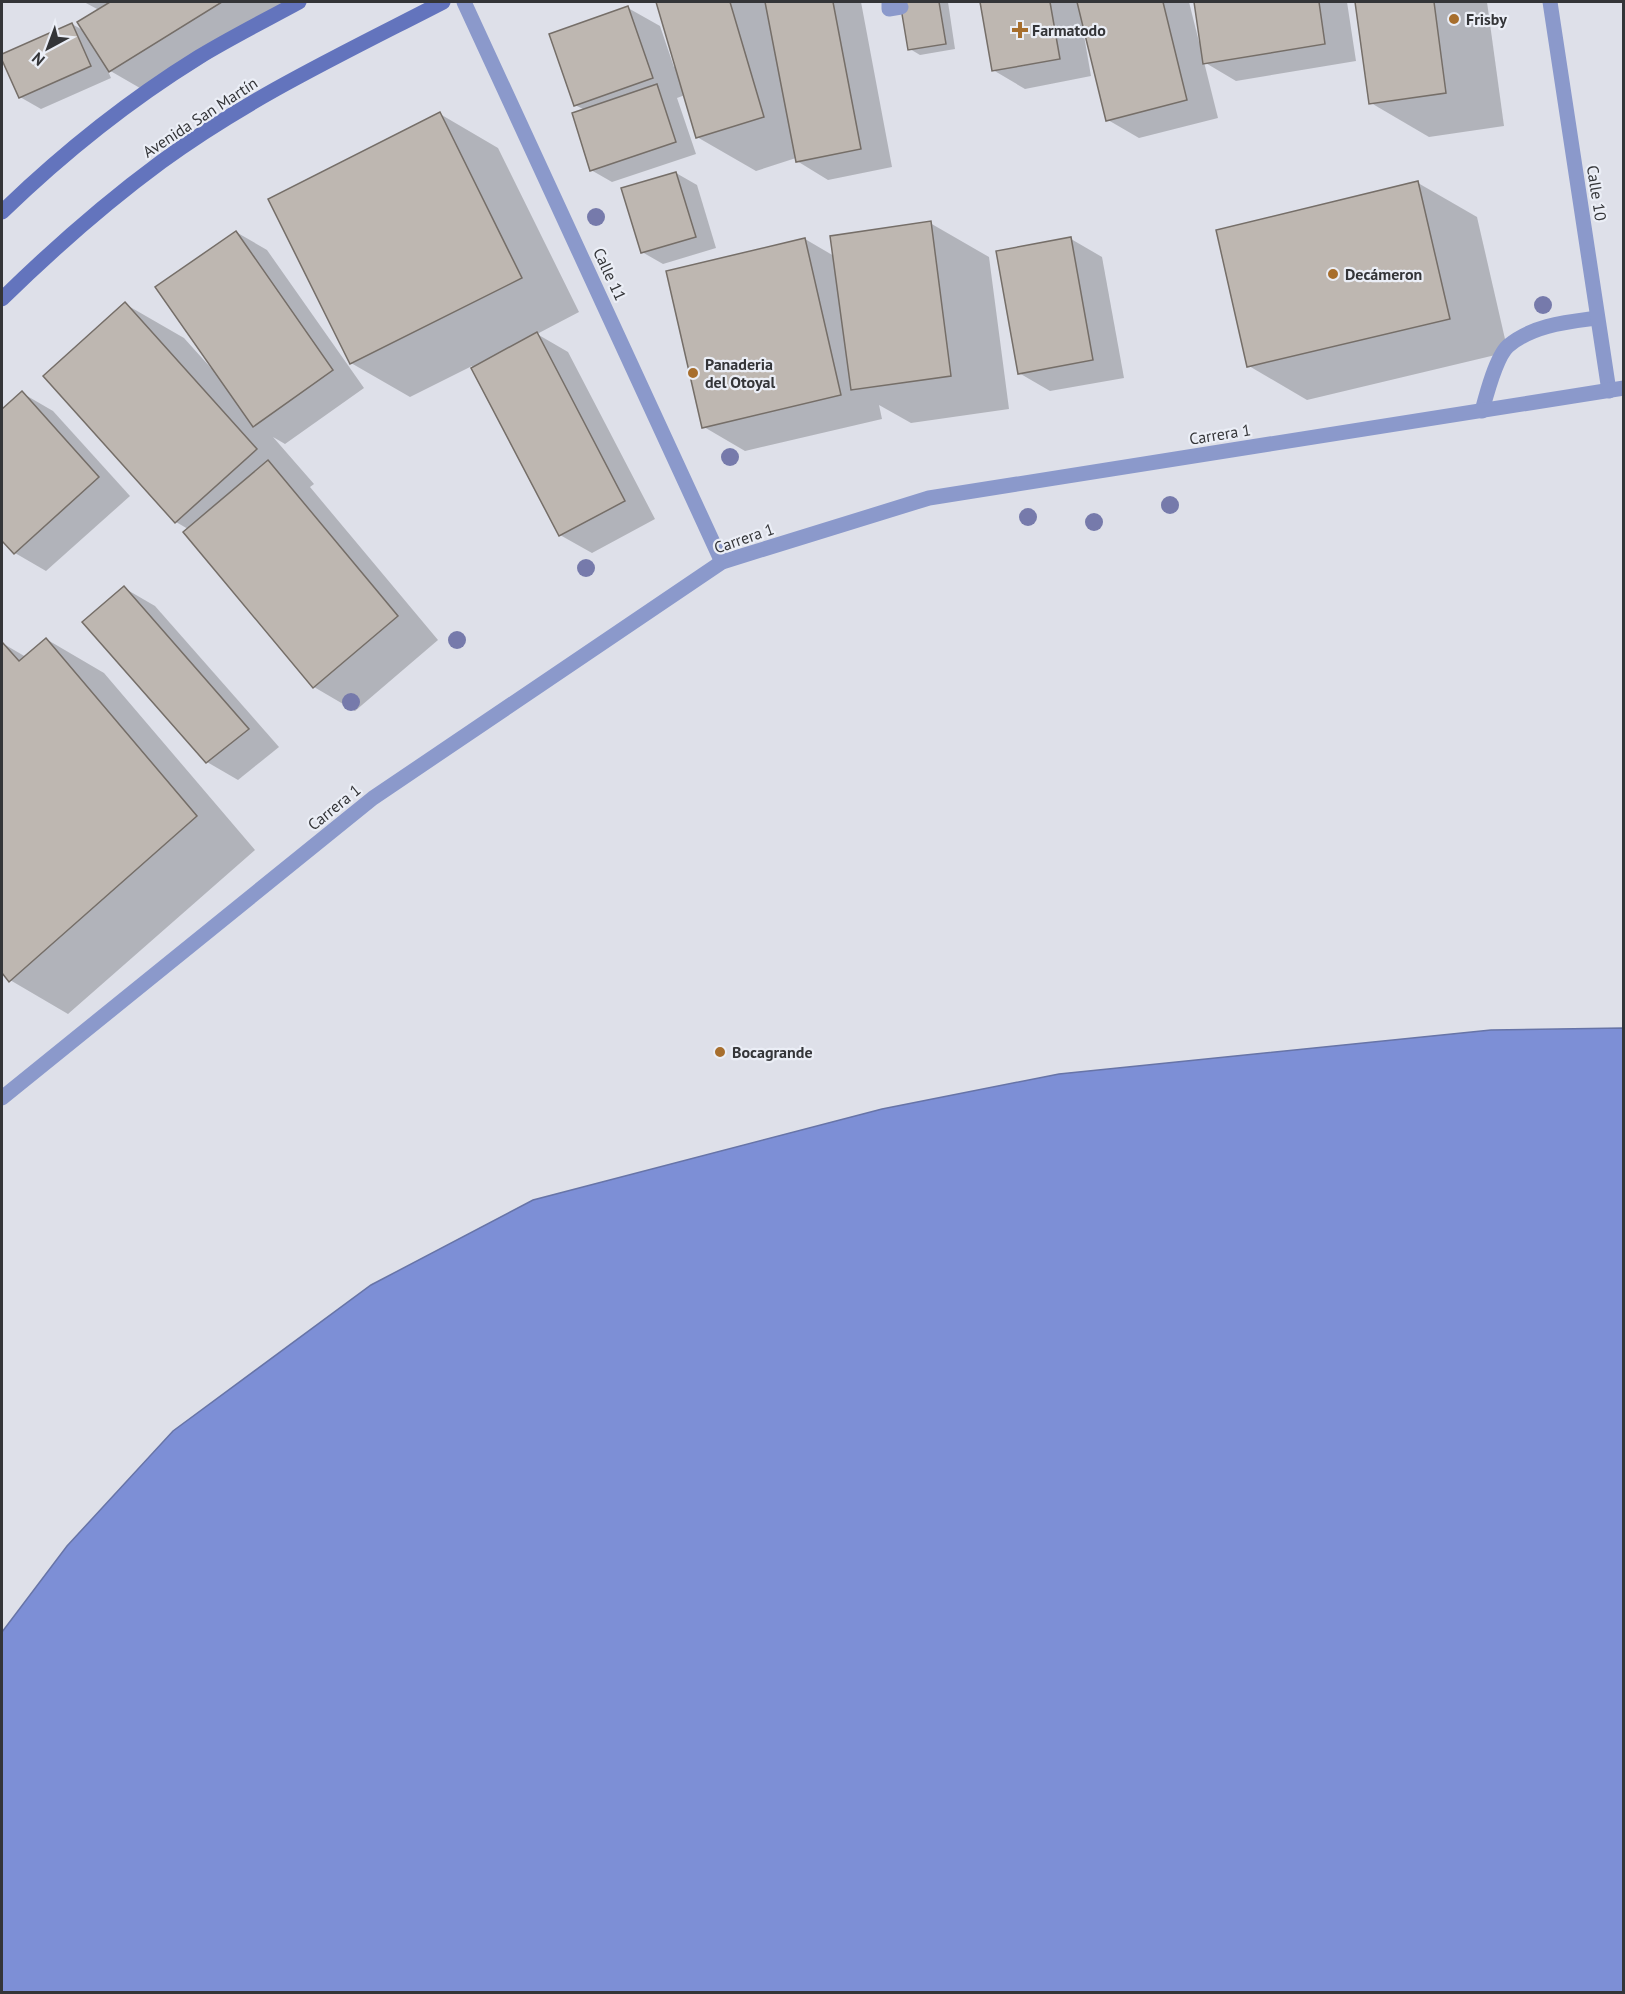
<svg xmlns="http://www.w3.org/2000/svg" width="1625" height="1994" viewBox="0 0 1625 1994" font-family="'PT Sans',sans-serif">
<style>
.water{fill:#7d8fd6;stroke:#6774a7;stroke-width:1.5}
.shadow{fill:#0003}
.building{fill:#beb7b1;stroke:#756e68;stroke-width:1.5}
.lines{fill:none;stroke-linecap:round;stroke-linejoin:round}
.service{stroke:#8b99cb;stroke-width:15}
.minor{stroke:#8b99cb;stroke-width:15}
.tertiary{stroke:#8b99cb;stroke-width:15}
.secondary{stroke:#6374bd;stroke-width:15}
.tree{fill:#767aab}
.poi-dot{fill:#a76e2d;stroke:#ebeef6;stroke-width:2}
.labels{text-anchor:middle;stroke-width:4.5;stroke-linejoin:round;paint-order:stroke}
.poi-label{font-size:16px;font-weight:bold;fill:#343538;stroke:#ebeef6;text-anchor:start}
.street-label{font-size:16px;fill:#343538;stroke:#ebeef6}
</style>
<rect width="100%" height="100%" fill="#dee0e9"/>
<path class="water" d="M 1623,1028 L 1623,1992 L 2,1992 L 2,1632 L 67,1546 L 173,1431 L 371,1285 L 533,1200 L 882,1109 L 1059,1074 L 1491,1030 Z"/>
<g class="shadow">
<path d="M 84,2 L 300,2 L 152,95 L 107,69 L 111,78 L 41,109 L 20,97 L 2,56 L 72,24 L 86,32 L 99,10 Z"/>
<path d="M 657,2 L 861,2 L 892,167 L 828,180 L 797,161 L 796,158 L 756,171 L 697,137 L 685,95 L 677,98 L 696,154 L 612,182 L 591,170 L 585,110 L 575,105 L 628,8 L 660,26 L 674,67 L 676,66 Z"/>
<path d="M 902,2 L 948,2 L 955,49 L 920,55 L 910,49 Z"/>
<path d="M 981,2 L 1189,2 L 1199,42 L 1202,42 L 1195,2 L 1347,2 L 1356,61 L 1236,81 L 1204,62 L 1218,118 L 1139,138 L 1108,120 L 1084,23 L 1082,24 L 1091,76 L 1025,89 L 993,70 Z"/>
<path d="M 1357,2 L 1487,2 L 1504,126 L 1429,137 L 1371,103 Z"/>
<path d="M 440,114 L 498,148 L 579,312 L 537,334 L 568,352 L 655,519 L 592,553 L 560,535 L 472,366 L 410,397 L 351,363 L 270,199 Z"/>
<path d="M 676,173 L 697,185 L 716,248 L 663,264 L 642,252 Z"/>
<path d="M 1418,183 L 1477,217 L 1508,352 L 1307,400 L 1249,366 Z"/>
<path d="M 930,223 L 989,257 L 1009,409 L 911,423 L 879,405 L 882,419 L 745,451 L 704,427 L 805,239 L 834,256 Z"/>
<path d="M 236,232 L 267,250 L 364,388 L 285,444 L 273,437 L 314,484 L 310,487 L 438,640 L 355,711 L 314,687 L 188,529 L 176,522 L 125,304 L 184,338 L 211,368 Z"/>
<path d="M 1071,239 L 1102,257 L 1124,378 L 1050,391 L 1019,373 Z"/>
<path d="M 22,393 L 53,411 L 130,496 L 46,571 L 15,553 L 2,539 L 2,411 Z"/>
<path d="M 124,588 L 155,606 L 279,747 L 238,780 L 207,762 Z"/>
<path d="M 46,639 L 104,673 L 255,850 L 68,1014 L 10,980 L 2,971 L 2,643 L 26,657 Z"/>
</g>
<g class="building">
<path d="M 110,2 L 222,2 L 109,72 L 77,22 Z"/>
<path d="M 656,2 L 730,2 L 764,117 L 696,138 Z"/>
<path d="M 765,2 L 833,2 L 861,149 L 796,162 Z"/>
<path d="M 900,2 L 939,2 L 946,44 L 908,50 Z"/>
<path d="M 980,2 L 1050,2 L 1060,59 L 992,71 Z"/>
<path d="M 1077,2 L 1163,2 L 1187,100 L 1106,121 Z"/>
<path d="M 1194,2 L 1319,2 L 1325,44 L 1203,64 Z"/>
<path d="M 1355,2 L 1434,2 L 1446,93 L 1369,104 Z"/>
<path d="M 628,6 L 653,78 L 574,106 L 549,34 Z"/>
<path d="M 72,23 L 91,66 L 19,98 L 2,60 L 2,54 Z"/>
<path d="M 657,84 L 676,142 L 590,171 L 572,113 Z"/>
<path d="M 440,112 L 522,278 L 350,364 L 268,199 Z"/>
<path d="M 676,172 L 696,237 L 641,253 L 621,188 Z"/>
<path d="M 1418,181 L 1450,319 L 1247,367 L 1216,230 Z"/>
<path d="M 931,221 L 951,376 L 851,390 L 830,236 Z"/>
<path d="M 236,231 L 333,370 L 253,427 L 155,287 Z"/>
<path d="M 1071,237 L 1093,360 L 1018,374 L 996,251 Z"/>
<path d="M 805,238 L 841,395 L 702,428 L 666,271 Z"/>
<path d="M 125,302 L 257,449 L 175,523 L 43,376 Z"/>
<path d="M 537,332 L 625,501 L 559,536 L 471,368 Z"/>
<path d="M 22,391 L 99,477 L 14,554 L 2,541 L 2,409 Z"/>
<path d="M 268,460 L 398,616 L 313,688 L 183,532 Z"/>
<path d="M 124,586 L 249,729 L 206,763 L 82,622 Z"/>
<path d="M 46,638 L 197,816 L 9,982 L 2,973 L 2,642 L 19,661 Z"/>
</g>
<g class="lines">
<g class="service">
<path d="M 889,2 L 889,9 L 901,7"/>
<path d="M 1482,411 C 1486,396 1496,357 1508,346 C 1533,325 1567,322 1597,318"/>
</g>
<g class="minor">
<path d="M 464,2 L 722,562"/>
<path d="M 1550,2 L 1609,391"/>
</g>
<path class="tertiary" d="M 2,1098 L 373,798 L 722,562 L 929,498 L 1624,388"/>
<g class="secondary">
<path d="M 2,212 C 62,154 128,101 199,57 C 232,37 266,20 299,2"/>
<path d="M 2,299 C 52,250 104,204 161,162 C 248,98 348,51 443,2"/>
</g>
</g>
<g class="tree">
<circle cx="596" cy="217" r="9"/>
<circle cx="1543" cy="305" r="9"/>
<circle cx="730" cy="457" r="9"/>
<circle cx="1170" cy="505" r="9"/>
<circle cx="1028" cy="517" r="9"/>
<circle cx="1094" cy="522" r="9"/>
<circle cx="586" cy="568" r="9"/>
<circle cx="457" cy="640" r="9"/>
<circle cx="351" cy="702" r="9"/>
</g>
<g class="poi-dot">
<circle cx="1454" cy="19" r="6"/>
<path d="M1017 21h6v6h6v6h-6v6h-6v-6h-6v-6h6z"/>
<circle cx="1333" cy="274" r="6"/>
<circle cx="693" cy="373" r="6"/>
<circle cx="720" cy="1052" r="6"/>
</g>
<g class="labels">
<g class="poi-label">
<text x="1466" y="25">Frisby</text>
<text x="1032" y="36">Farmatodo</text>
<text x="1345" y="280">Decámeron</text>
<text x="705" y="370">Panaderia<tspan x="705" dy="18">del Otoyal</tspan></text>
<text x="732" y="1058">Bocagrande</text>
</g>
<g class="street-label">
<text transform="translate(200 117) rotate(-33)" y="6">Avenida San Martín</text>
<text transform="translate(1597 193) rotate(81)" y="6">Calle 10</text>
<text transform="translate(610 274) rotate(65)" y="6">Calle 11</text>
<text transform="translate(1220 434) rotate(-9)" y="6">Carrera 1</text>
<text transform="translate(744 538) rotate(-19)" y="6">Carrera 1</text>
<text transform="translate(334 807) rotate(-39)" y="6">Carrera 1</text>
</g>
</g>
<rect width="1625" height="1994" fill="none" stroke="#343538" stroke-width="6"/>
<g transform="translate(48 48) rotate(221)" stroke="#ebeef6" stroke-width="4.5" paint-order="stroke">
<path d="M0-4.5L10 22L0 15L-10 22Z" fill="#343538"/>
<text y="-9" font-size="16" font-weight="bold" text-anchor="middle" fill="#343538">N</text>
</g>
</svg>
